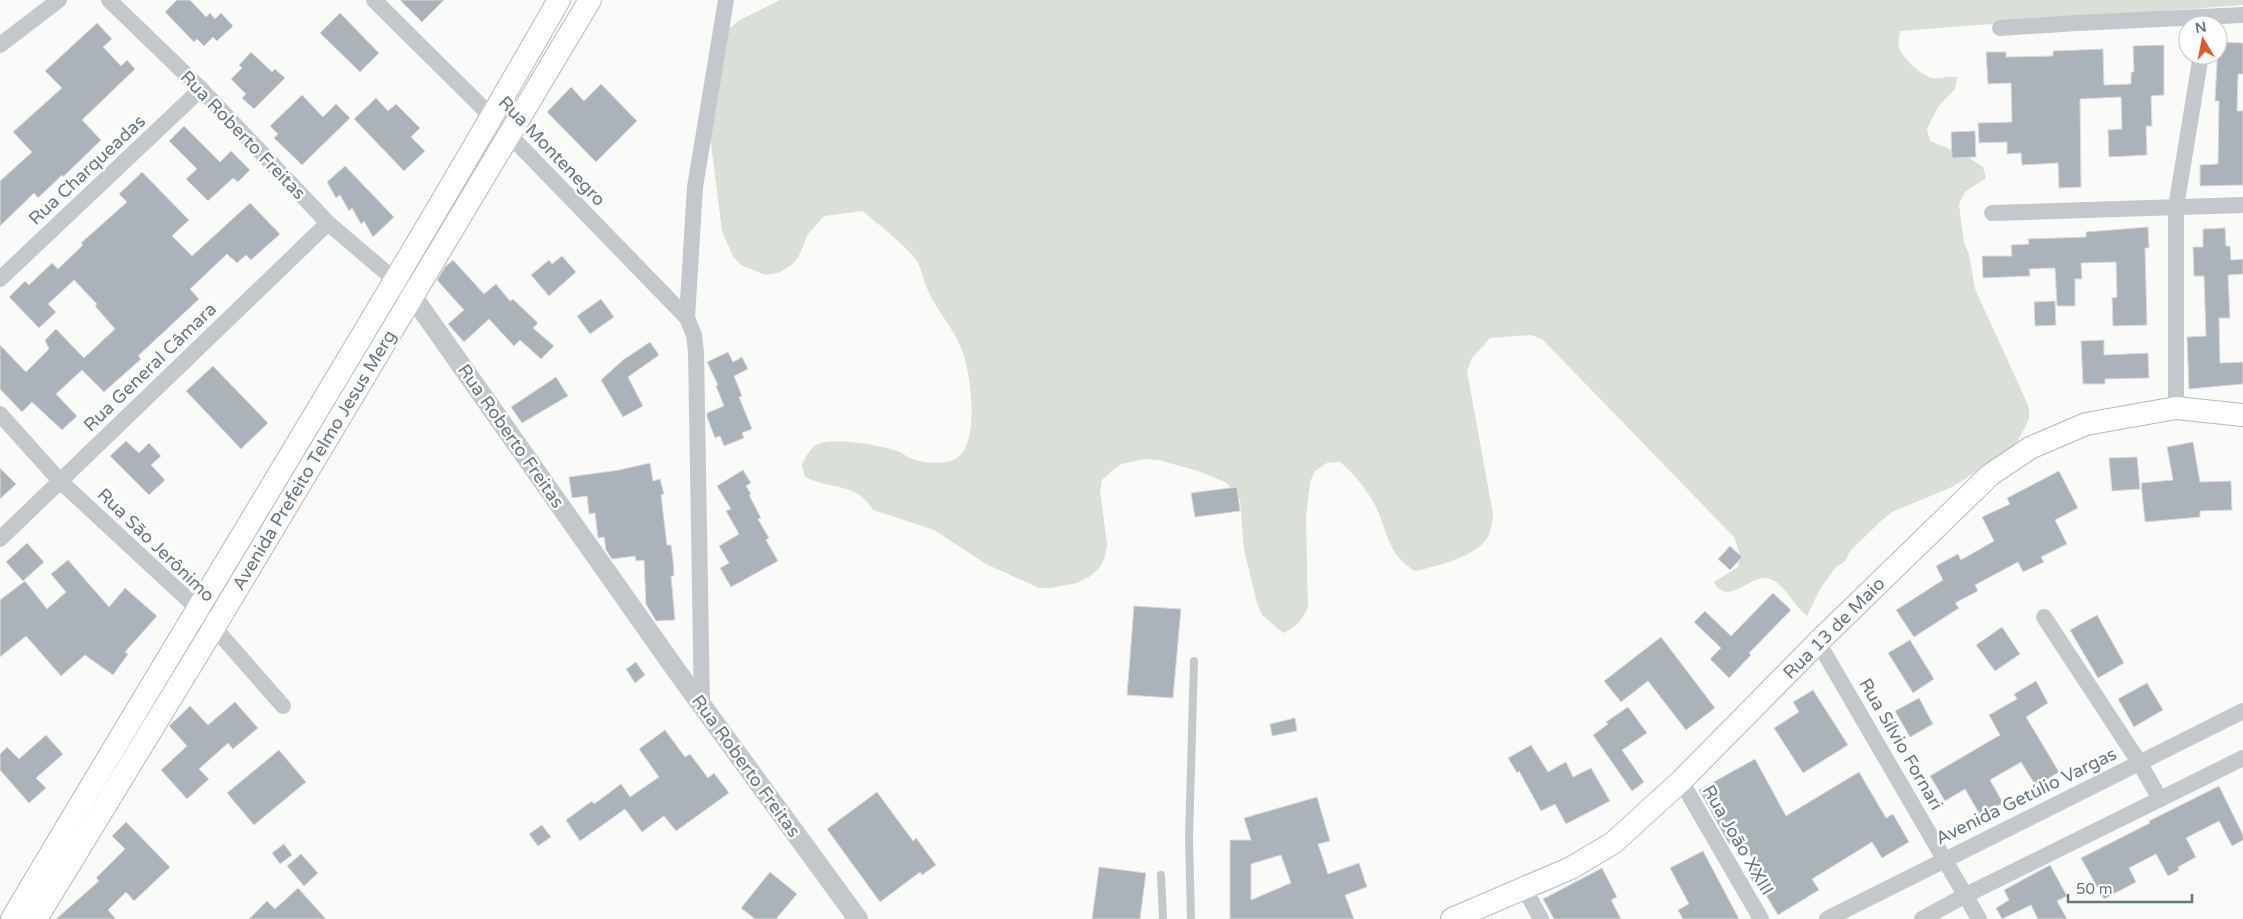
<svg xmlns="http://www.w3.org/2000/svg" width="2243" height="919" viewBox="0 0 2243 919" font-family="'Varela Round',sans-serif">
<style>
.green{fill:#dadfd7}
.building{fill:#aab3b9;stroke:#dcdcda;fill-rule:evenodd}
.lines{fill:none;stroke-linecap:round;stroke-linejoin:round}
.secondary-casing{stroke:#b3babf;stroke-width:24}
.service{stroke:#c3c8cc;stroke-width:8}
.minor{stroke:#c3c8cc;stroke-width:16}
.tertiary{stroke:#c3c8cc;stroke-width:20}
.secondary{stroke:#fff;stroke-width:22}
.labels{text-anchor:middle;stroke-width:5;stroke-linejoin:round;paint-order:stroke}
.street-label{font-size:18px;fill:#657683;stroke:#fff}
</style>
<rect width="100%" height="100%" fill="#fafaf8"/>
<path class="green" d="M 780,0 L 2243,0 L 2243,5 L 1900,31 C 1900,36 1897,43 1899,47 C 1902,58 1922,76 1933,78 C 1940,79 1948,76 1957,77 L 1955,89 L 1938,107 L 1927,129 L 1930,141 L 1966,156 L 1983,167 L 1986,178 L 1965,192 L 1959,204 L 1964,243 L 1969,254 L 1975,289 L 2024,396 L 2029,408 L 2029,419 L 2018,441 L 2008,452 L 1952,487 L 1892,512 L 1881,521 L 1851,550 L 1845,561 L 1835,568 L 1820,589 L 1807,616 C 1793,606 1783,579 1765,578 C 1750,576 1726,607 1714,582 L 1738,567 L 1740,555 L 1734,537 L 1542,339 L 1531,335 L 1490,338 L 1472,358 L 1467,371 L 1493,514 C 1492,523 1491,533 1486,540 C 1473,557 1435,567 1415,571 C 1384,552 1389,529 1373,502 C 1365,487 1353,473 1340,462 L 1327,463 L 1315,471 L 1310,482 L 1306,516 L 1308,607 C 1302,620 1297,627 1283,633 L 1262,615 L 1257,603 L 1244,550 L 1240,500 L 1234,490 L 1225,482 L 1201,472 L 1159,460 L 1146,459 L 1121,464 L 1112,471 L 1102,480 L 1100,491 L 1107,544 L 1105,557 L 1100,567 L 1089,577 L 1077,583 L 1051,588 L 1039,588 L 986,564 L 934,530 L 873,510 C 857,482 831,490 805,477 L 802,465 C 805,458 810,448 818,444 C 834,437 880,445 897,451 C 902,452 905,456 910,458 C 923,463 947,466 958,457 C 980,441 971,370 961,348 C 954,329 939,313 930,295 C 924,284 922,267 914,257 C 899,240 880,226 863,211 L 824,216 L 808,234 L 798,258 L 790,266 L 778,273 L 765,275 L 741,265 L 733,256 L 722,231 L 704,88 L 719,38 L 738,21 Z"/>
<g class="building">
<path d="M 177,0 L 190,0 L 206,17 L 210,13 L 215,19 L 221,13 L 233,26 L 217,41 L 213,37 L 204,46 L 197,39 L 194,42 L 165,12 Z"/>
<path d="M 400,0 L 444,0 L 422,22 Z"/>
<path d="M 340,13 L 379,53 L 360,72 L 320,33 Z"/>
<path d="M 97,23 L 112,39 L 103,47 L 121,66 L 127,60 L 135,69 L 82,120 L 101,140 L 63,177 L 62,175 L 38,198 L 34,193 L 0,226 L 0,181 L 32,152 L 13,132 L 62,88 L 45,71 Z"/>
<path d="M 2218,42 L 2243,43 L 2243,74 L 2238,74 L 2237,111 L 2243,111 L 2243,185 L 2200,186 L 2200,165 L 2218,164 L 2219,101 L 2215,101 Z"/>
<path d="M 2164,45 L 2164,95 L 2151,96 L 2152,126 L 2146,126 L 2147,155 L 2109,157 L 2108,130 L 2122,129 L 2121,97 L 2080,99 L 2081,187 L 2059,188 L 2058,163 L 2022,165 L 2021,153 L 2007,154 L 2007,142 L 1979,143 L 1978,123 L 2012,122 L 2011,83 L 1988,84 L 1986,52 L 2006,52 L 2006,57 L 2053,56 L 2053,51 L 2103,49 L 2104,85 L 2131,84 L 2131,72 L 2134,72 L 2133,46 Z"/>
<path d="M 251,52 L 272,72 L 275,69 L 285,78 L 254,109 L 242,98 L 246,94 L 231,79 L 242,68 L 239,65 Z"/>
<path d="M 601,84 L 637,121 L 596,162 L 547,112 L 571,87 L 584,101 Z"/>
<path d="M 302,95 L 323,117 L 336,104 L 350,118 L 302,165 L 274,138 L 278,134 L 270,126 Z"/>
<path d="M 376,98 L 388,111 L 396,104 L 420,128 L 411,137 L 425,151 L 404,171 L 354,119 Z"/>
<path d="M 184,126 L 220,162 L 231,151 L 250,170 L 238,182 L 233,178 L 208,201 L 186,179 L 197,169 L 169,141 Z"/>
<path d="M 1975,131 L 1976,157 L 1952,158 L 1951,132 Z"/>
<path d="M 345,166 L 394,217 L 373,237 L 364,221 L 361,224 L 352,208 L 349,211 L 340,195 L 336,198 L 327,182 Z"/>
<path d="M 142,172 L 189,220 L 172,236 L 192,256 L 250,203 L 280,234 L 251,260 L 246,255 L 237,263 L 227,254 L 190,289 L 199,299 L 138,356 L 141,359 L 104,392 L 82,370 L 56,394 L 77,416 L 62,430 L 32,402 L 22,412 L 0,389 L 0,345 L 26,372 L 49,349 L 45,340 L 56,329 L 84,358 L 115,329 L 95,306 L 97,304 L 74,280 L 48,304 L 56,312 L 39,328 L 9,297 L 25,281 L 29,285 L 52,263 L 58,269 L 83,245 L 81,243 L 127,202 L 119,194 Z"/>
<path d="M 2148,227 L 2149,248 L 2145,248 L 2147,325 L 2113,326 L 2112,298 L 2117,297 L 2116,262 L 2081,263 L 2082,279 L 2075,279 L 2075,306 L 2057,306 L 2055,268 L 2029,269 L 2030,276 L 1983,278 L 1982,256 L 2012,256 L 2011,245 L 2029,244 L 2028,239 L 2086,237 L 2086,232 Z"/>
<path d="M 2225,228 L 2226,246 L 2230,246 L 2231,260 L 2243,259 L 2243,274 L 2228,275 L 2230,318 L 2219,318 L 2220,363 L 2243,362 L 2243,384 L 2189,389 L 2187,337 L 2206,336 L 2204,276 L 2194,276 L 2193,247 L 2203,247 L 2203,229 Z"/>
<path d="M 562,256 L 576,272 L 549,296 L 531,275 L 549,260 L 552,264 Z"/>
<path d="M 453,260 L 484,294 L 496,284 L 510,301 L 513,299 L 538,323 L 533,328 L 554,346 L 541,359 L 520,340 L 514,346 L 489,319 L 464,342 L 448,324 L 464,310 L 437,280 L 445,267 Z"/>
<path d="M 601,299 L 614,317 L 590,334 L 577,316 Z"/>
<path d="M 2055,301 L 2056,325 L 2035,326 L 2034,302 Z"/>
<path d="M 2104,340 L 2104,355 L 2148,353 L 2149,378 L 2105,379 L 2105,384 L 2083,384 L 2081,341 Z"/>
<path d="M 650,342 L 659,355 L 628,377 L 643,406 L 623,417 L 601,380 L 623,360 Z"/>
<path d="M 728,352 L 733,362 L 742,357 L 748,369 L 734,376 L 742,396 L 739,397 L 752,429 L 742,433 L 744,438 L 724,446 L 720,436 L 715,438 L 707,417 L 707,413 L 724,406 L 716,386 L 718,385 L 707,362 Z"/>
<path d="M 213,366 L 268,423 L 241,449 L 186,391 Z"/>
<path d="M 556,377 L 568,396 L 522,423 L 511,407 Z"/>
<path d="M 126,441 L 139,453 L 149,443 L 161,456 L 151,465 L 165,480 L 149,495 L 110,456 Z"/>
<path d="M 2193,442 L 2200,482 L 2231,481 L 2232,510 L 2200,511 L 2200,517 L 2145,522 L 2141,483 L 2173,480 L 2167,447 Z"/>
<path d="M 2137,457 L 2140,489 L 2112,491 L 2109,458 Z"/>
<path d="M 650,463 L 653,481 L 660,479 L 664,494 L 661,495 L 667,545 L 671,545 L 673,560 L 674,576 L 671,576 L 675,620 L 656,621 L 646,604 L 644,560 L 636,561 L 635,556 L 612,559 L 606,550 L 604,537 L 598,538 L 595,513 L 589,514 L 587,496 L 572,498 L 569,477 L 619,470 Z"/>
<path d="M 0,468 L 16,484 L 0,499 Z"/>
<path d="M 743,470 L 751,483 L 746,486 L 751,494 L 749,495 L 761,518 L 758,519 L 769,538 L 766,540 L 778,561 L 731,587 L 720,568 L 729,563 L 719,546 L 739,534 L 726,511 L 731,509 L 717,486 Z"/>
<path d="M 2059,471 L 2078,508 L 2055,520 L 2067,544 L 2041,557 L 2044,562 L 2023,572 L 2018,562 L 1975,585 L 1978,591 L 1955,603 L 1959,608 L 1914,637 L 1896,610 L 1943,580 L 1936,566 L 1958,554 L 1961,560 L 1994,541 L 1982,517 L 2010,504 L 2007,498 Z"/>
<path d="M 1237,487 L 1240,511 L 1195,517 L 1191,493 Z"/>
<path d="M 27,543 L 44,562 L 23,581 L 6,562 Z"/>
<path d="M 1730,546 L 1742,557 L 1730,570 L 1718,559 Z"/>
<path d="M 68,560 L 109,607 L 125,588 L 157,616 L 125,652 L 128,654 L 113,675 L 85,655 L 61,676 L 26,636 L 0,657 L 0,600 L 25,581 L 47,609 L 66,592 L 51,574 Z"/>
<path d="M 1773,593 L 1791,610 L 1749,653 L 1751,655 L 1729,678 L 1710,659 L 1721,648 L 1694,622 L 1705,611 L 1731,636 Z"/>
<path d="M 1134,606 L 1181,609 L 1173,698 L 1127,695 Z"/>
<path d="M 2097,615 L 2124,663 L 2098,678 L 2070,630 Z"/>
<path d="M 2002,627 L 2020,654 L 1995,671 L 1976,645 Z"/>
<path d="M 1661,637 L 1715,708 L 1686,730 L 1648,681 L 1621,702 L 1604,681 Z"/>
<path d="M 1910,640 L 1934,679 L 1913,693 L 1888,653 Z"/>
<path d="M 636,662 L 645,675 L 635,683 L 626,669 Z"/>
<path d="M 2036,681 L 2048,703 L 2026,717 L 2059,772 L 2036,786 L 2021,762 L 1990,780 L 2003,803 L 1980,815 L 1965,789 L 1945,801 L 1930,776 L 2000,735 L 1989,715 L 2017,699 L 2014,694 Z"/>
<path d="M 2147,683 L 2163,710 L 2134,727 L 2118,699 Z"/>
<path d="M 1813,690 L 1848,745 L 1803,773 L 1774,728 L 1799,712 L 1793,702 Z"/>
<path d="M 1919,698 L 1933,724 L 1910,737 L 1895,711 Z"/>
<path d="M 235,702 L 258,728 L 233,749 L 228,743 L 199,769 L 209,779 L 187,799 L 161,770 L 187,746 L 169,726 L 190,706 L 208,725 Z"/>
<path d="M 1628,707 L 1647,733 L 1622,750 L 1644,782 L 1632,791 L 1593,735 L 1608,724 L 1606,722 Z"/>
<path d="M 1295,718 L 1297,731 L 1272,736 L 1270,724 Z"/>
<path d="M 665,730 L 685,757 L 690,754 L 708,778 L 714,773 L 729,793 L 676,831 L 664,816 L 642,832 L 625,809 L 580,841 L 566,820 L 592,801 L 594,804 L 621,784 L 630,797 L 659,777 L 639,749 Z"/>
<path d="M 46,735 L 63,754 L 36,778 L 46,788 L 29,803 L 0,770 L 0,754 L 7,747 L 19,759 Z"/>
<path d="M 1531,745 L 1548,772 L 1566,762 L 1573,777 L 1591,768 L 1610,801 L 1566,824 L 1555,804 L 1541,811 L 1519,771 L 1517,773 L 1508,758 Z"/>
<path d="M 279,750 L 306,782 L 254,825 L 227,793 Z"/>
<path d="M 1755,759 L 1786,816 L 1859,772 L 1886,818 L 1893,814 L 1909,842 L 1882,858 L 1872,842 L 1812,879 L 1819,890 L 1778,915 L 1758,882 L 1754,884 L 1747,870 L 1757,866 L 1740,838 L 1729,844 L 1699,790 Z"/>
<path d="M 2219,786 L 2243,835 L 2243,840 L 2232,846 L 2219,821 L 2186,838 L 2196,857 L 2178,867 L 2179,870 L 2168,876 L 2156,854 L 2129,868 L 2136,882 L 2104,899 L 2081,858 L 2150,823 L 2149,821 Z"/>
<path d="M 877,792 L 913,841 L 916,838 L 936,865 L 922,875 L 920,872 L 880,902 L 827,829 Z"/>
<path d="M 1317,797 L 1330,841 L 1318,844 L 1328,874 L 1359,863 L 1367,887 L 1345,895 L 1354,919 L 1230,919 L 1230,840 L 1251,840 L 1244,818 ZM 1281,855 L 1291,883 L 1251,900 L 1251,864 Z"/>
<path d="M 126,822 L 170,867 L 134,901 L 126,892 L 108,910 L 116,919 L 56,919 L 99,881 L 96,878 L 125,849 L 112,836 Z"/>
<path d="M 542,825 L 551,837 L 538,846 L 529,834 Z"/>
<path d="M 284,844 L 292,855 L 280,864 L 272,853 Z"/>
<path d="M 1703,851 L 1739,919 L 1683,919 L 1678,910 L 1689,904 L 1670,868 Z"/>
<path d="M 301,854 L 318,873 L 304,886 L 287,866 Z"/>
<path d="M 2050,865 L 2067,896 L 2057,901 L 2067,919 L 2038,919 L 2031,905 L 2002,919 L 1996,908 L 2009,900 L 2004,890 Z"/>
<path d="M 1099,867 L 1146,873 L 1140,919 L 1092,919 Z"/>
<path d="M 1602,868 L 1617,897 L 1611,900 L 1621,919 L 1554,919 L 1543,899 Z"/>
<path d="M 770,872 L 797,894 L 776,919 L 755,919 L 741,908 Z"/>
<path d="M 298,888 L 326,919 L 249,919 L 267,901 L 275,909 Z"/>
</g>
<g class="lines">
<g class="secondary-casing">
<g id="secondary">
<path d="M 12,919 C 194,612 382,309 559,0"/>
<path d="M 36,919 L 213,629 L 590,0"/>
<path d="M 1452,919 L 1571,868 L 1613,843 L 1681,781 L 1818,642 L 1990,475 L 2030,448 L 2086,424 L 2176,408 L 2243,415"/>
</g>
</g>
<g class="service">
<path d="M 1161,875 L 1163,919"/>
<path d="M 1191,919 L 1189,838 L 1194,661"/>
</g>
<g class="minor">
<path d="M 109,0 L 201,89 L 328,223 L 396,281"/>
<path d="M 374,0 L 492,117 L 687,318 L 694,335 L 696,352 L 702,706"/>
<path d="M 2000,28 L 2077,23 L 2243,15"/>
<path d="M 0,45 L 59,0"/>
<path d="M 1992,213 L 2243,205"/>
<path d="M 0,279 L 201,89"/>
<path d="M 687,318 L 695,187 L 726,0"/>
<path d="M 2176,408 L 2176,207 L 2201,55"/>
<path d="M 0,414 L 60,481 L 197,608 L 283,706"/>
<path d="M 0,539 L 328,223"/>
<path d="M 2044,617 L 2139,762 L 2160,799"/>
<path d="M 1818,642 L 1979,919"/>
<path d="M 1681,781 L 1761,919"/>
<path d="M 1524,888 L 1541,919"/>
<path d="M 1827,919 L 2243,711"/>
<path d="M 1922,919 L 1966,895 L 2243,758"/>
</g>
<path class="tertiary" d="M 396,281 L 413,297 L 676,670 L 858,919"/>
<use href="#secondary" class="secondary"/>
</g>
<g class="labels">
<g class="street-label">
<text transform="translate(243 135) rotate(46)" y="6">Rua Roberto Freitas</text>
<text transform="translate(552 151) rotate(46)" y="6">Rua Montenegro</text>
<text transform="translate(87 170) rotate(-43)" y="6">Rua Charqueadas</text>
<text transform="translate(150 367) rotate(-44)" y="6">Rua General Câmara</text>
<text transform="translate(511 436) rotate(55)" y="6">Rua Roberto Freitas</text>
<text transform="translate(314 460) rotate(-59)" y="6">Avenida Prefeito Telmo Jesus Merg</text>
<text transform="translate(156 545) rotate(44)" y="6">Rua São Jerônimo</text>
<text transform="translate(1834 628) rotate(-45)" y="6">Rua 13 de Maio</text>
<text transform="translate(1901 744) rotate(60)" y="6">Rua Sílvio Fornari</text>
<text transform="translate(746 766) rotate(54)" y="6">Rua Roberto Freitas</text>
<text transform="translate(2026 796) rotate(-26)" y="6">Avenida Getúlio Vargas</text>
<text transform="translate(1738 840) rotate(60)" y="6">Rua João XXIII</text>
</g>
</g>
<g transform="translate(2203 40) rotate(350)"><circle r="24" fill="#ffffff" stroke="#c1c8cd"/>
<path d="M0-4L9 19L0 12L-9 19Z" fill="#e4572e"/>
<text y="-8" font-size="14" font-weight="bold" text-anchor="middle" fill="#657683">N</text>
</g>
<path d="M2068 894v8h124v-8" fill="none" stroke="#657683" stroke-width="2.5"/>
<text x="2076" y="894" font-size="15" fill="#657683" stroke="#ffffff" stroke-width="4" paint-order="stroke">50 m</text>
</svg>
